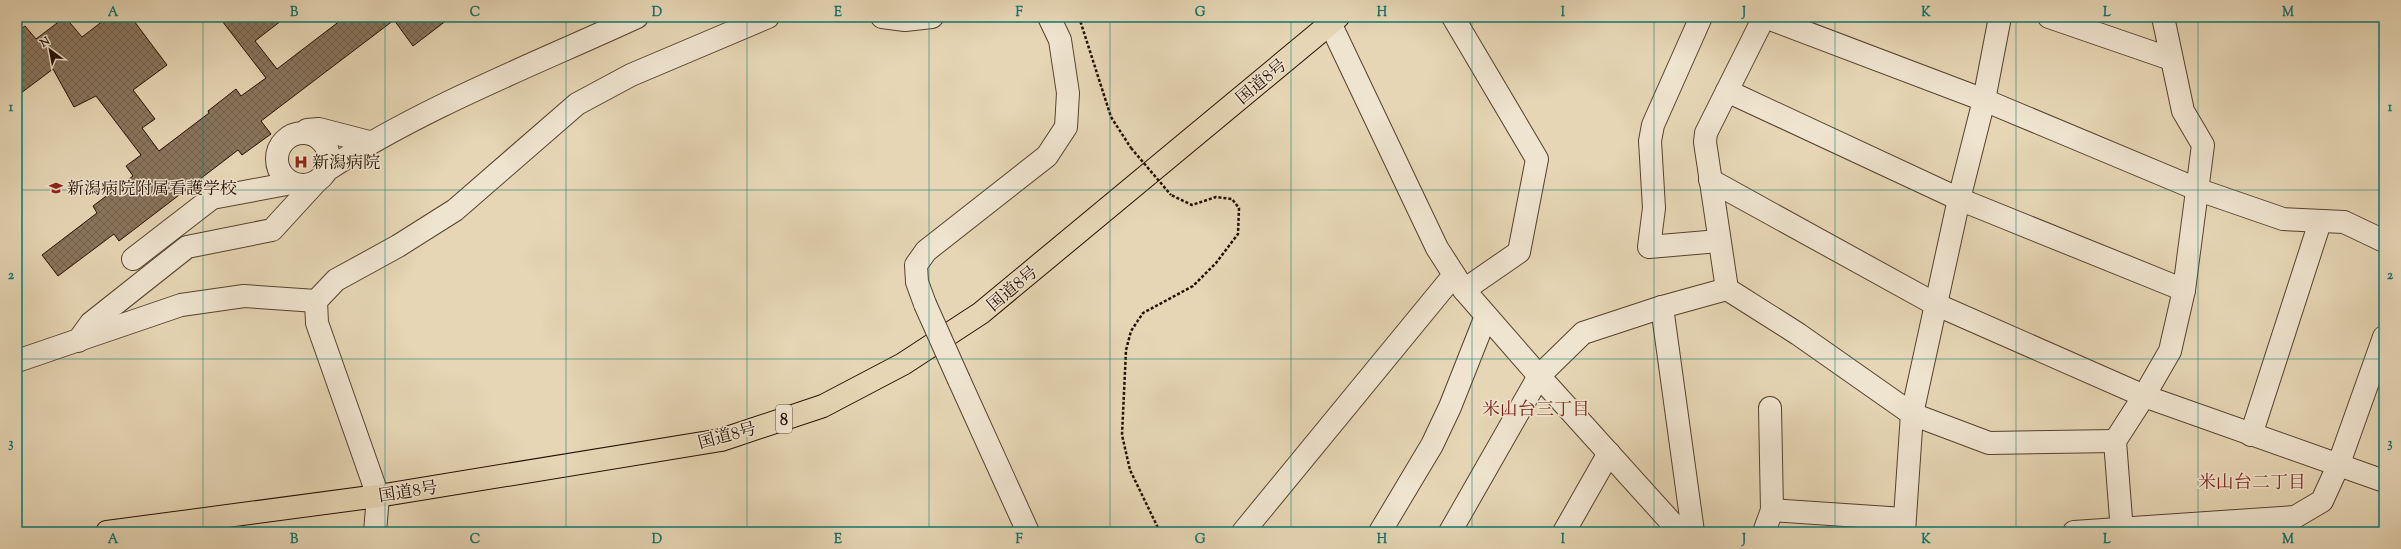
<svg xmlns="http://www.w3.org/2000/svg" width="2401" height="549" viewBox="0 0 2401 549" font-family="'Sorts Mill Goudy','Noto Serif JP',serif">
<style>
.building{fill:url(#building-cross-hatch);stroke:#260f00}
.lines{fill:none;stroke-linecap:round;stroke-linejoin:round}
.minor-casing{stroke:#56412d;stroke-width:24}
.highway-casing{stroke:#260f00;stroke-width:24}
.path{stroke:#260f00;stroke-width:2.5;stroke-dasharray:3 2;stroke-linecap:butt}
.minor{stroke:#efe4cf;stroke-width:22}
.highway{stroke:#e6d6b5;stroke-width:22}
.minor-bridge-casing{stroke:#56412d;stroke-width:24;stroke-linecap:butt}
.path-bridge{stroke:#260f00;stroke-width:2.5;stroke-dasharray:3 2;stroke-linecap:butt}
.minor-bridge{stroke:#efe4cf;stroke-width:22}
.grid{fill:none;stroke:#0f766e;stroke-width:1;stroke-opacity:0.55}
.labels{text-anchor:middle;stroke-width:3;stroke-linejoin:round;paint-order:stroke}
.shield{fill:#efe4cf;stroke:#624f3e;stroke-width:1}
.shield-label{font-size:16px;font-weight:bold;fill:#260f00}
.street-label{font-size:17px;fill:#260f00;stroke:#efe4cf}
.poi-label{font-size:17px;fill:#260f00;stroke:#efe4cf;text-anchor:start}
.neighbourhood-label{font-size:18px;fill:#7a1f14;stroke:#efe4cf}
.neatline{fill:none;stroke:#0f766e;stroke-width:1.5}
.grid-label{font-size:13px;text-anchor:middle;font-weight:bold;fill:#0f766e}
</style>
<defs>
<pattern id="building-cross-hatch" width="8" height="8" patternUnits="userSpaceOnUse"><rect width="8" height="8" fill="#8a765e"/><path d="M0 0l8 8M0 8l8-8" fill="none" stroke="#715f4b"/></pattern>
</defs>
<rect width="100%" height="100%" fill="#e6d6b5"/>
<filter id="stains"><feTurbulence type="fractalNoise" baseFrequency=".005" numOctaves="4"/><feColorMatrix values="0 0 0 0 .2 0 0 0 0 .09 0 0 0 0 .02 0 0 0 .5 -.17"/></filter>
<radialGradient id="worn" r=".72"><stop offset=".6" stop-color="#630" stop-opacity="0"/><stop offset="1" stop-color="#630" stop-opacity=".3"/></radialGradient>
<path class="building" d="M 65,17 L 82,37 L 108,17 L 115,23 L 122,17 L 131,17 L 167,65 L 133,90 L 155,119 L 142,128 L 159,151 L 209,113 L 208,111 L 236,89 L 241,96 L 266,78 L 219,17 L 286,17 L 255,41 L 277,69 L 345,17 L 451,17 L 413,46 L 394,20 L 261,121 L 271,134 L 242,155 L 238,150 L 119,241 L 114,234 L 58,276 L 42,255 L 97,213 L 93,206 L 133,176 L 126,166 L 141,155 L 96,96 L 74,107 L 53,69 L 17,96 L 17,32 L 25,26 L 36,39 Z"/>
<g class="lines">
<g class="minor-casing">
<g id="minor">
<path d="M 882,17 L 905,20 L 932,17"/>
<path d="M 1453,17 L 1537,159 L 1519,252 L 1464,290"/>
<path d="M 1701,17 L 1653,125 L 1650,141 L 1654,208 L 1649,247 L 1719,241"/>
<path d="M 1764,17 L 1706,133 L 1705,142 L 1727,289 L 1798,334 L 1912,414 L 1989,443 L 2115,441"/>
<path d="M 1765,17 L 1984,100 L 2199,190 L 2283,219 L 2344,222 L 2384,241"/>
<path d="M 2049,17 L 2171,59"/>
<path d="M 1330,23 L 1437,248 L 1464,290 L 1539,376 L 1680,532"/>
<path d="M 1727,91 L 1959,199 L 2184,290"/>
<path d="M 307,130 L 319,129 L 369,142"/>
<circle cx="303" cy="159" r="26"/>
<path d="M 327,170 C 423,107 533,65 637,17"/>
<path d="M 1710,180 L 1935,304 L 2144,396 L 2384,481"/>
<path d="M 133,259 L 212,198 L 292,183"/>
<path d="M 925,304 L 917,282 L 916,265 L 926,251 L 1047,156 L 1066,127 L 1068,93 L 1060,40 L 1049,17"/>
<path d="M 1662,307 L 1693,532"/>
<path d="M 78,341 L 91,323 L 187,247 L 272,230 L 316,182"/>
<path d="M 17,361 L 181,305 L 244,296 L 316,301"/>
<path d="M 959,380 L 1028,532"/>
<path d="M 2251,435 L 2320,222"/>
<path d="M 1772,510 L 1904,519"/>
<path d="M 375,532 L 378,496 L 317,323 L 316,301 L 336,280 L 398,246 L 455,210 L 577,104 L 631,75 L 768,17"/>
<path d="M 1243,532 L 1454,275"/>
<path d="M 1380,532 L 1432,445 L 1450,407 L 1486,316"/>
<path d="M 1450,532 L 1539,376 L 1583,333 L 1662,307 L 1727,289"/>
<path d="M 1564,532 L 1609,453"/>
<path d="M 1764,532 L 1772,510 L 1770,408"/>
<path d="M 1904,532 L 1912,414 L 1959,199 L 1984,100 L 2000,17"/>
<path d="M 2074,532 L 2295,517 L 2322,501 L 2338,466 L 2384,337"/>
<path d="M 2122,532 L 2115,441 L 2144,396 L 2170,351 L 2184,290 L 2203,145 L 2183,111 L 2163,17"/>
</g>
</g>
<g class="highway-casing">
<path id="highway" d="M 107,532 L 378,496 L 721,440 L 823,406 L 903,364 L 981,313 L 1338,17"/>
</g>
<g class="path">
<path d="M 1079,17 L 1111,117 L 1131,148"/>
<path d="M 1160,532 L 1130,470 L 1122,435 L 1126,350 L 1131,331 L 1143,313 L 1193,286 L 1216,263 L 1238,234 L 1239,208 L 1232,199 L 1216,197 L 1192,205 L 1171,195"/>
</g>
<use href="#minor" class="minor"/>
<use href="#highway" class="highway"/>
<g class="minor-bridge-casing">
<path id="minor-bridge" d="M 925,304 L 959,380"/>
</g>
<path class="path-bridge" d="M 1131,148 L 1171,195"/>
<use href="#minor-bridge" class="minor-bridge"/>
</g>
<path class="grid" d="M 203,17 L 203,532M 385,17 L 385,532M 566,17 L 566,532M 747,17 L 747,532M 929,17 L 929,532M 1110,17 L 1110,532M 1291,17 L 1291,532M 1472,17 L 1472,532M 1654,17 L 1654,532M 1835,17 L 1835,532M 2016,17 L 2016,532M 2198,17 L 2198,532M 17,190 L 2384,190M 17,359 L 2384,359"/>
<defs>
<g id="hospital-bare" transform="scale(1.08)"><path d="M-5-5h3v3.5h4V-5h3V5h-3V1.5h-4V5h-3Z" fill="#8f2418" stroke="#efe4cf" stroke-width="2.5" paint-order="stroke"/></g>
<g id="school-bare" transform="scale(1.08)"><path d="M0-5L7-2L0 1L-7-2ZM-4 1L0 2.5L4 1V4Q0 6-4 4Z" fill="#8f2418" stroke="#efe4cf" stroke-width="2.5" paint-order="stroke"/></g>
</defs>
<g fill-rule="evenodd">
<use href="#hospital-bare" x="301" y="162"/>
<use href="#school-bare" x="56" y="188"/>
</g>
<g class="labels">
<rect class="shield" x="776" y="405" width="16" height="28" rx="3"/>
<g class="shield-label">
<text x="784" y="425">8</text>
</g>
<g class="street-label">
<text transform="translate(1261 81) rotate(-40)" y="6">国道8号</text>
<text transform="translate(1012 288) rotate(-40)" y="6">国道8号</text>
<text transform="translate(727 435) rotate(-15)" y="6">国道8号</text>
<text transform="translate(408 491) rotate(-9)" y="6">国道8号</text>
</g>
<g class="poi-label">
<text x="312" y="168">新潟病院</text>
<text x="67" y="194">新潟病院附属看護学校</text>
</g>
<g class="neighbourhood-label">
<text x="1536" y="415">米山台三丁目</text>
<text x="2252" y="488">米山台二丁目</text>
</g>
</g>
<rect width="2401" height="549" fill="none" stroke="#e6d6b5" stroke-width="44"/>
<g transform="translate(50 50) rotate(328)" stroke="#efe4cf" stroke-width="3" paint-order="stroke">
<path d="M0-3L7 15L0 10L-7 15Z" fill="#260f00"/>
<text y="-6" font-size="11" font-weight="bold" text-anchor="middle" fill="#260f00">N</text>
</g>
<rect x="22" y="22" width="2357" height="505" class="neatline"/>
<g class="grid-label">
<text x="113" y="16">A</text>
<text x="294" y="16">B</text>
<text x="475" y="16">C</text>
<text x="657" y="16">D</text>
<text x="838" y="16">E</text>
<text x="1019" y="16">F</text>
<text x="1200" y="16">G</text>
<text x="1382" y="16">H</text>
<text x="1563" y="16">I</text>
<text x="1744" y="16">J</text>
<text x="1926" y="16">K</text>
<text x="2107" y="16">L</text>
<text x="2288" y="16">M</text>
<text x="11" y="111">1</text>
<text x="2390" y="111">1</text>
<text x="11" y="279">2</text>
<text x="2390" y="279">2</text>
<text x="11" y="447">3</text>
<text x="2390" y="447">3</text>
<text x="113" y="543">A</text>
<text x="294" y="543">B</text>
<text x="475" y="543">C</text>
<text x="657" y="543">D</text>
<text x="838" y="543">E</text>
<text x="1019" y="543">F</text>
<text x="1200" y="543">G</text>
<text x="1382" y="543">H</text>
<text x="1563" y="543">I</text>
<text x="1744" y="543">J</text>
<text x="1926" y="543">K</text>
<text x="2107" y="543">L</text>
<text x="2288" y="543">M</text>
</g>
<rect width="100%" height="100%" filter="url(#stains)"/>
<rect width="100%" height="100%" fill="url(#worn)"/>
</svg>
